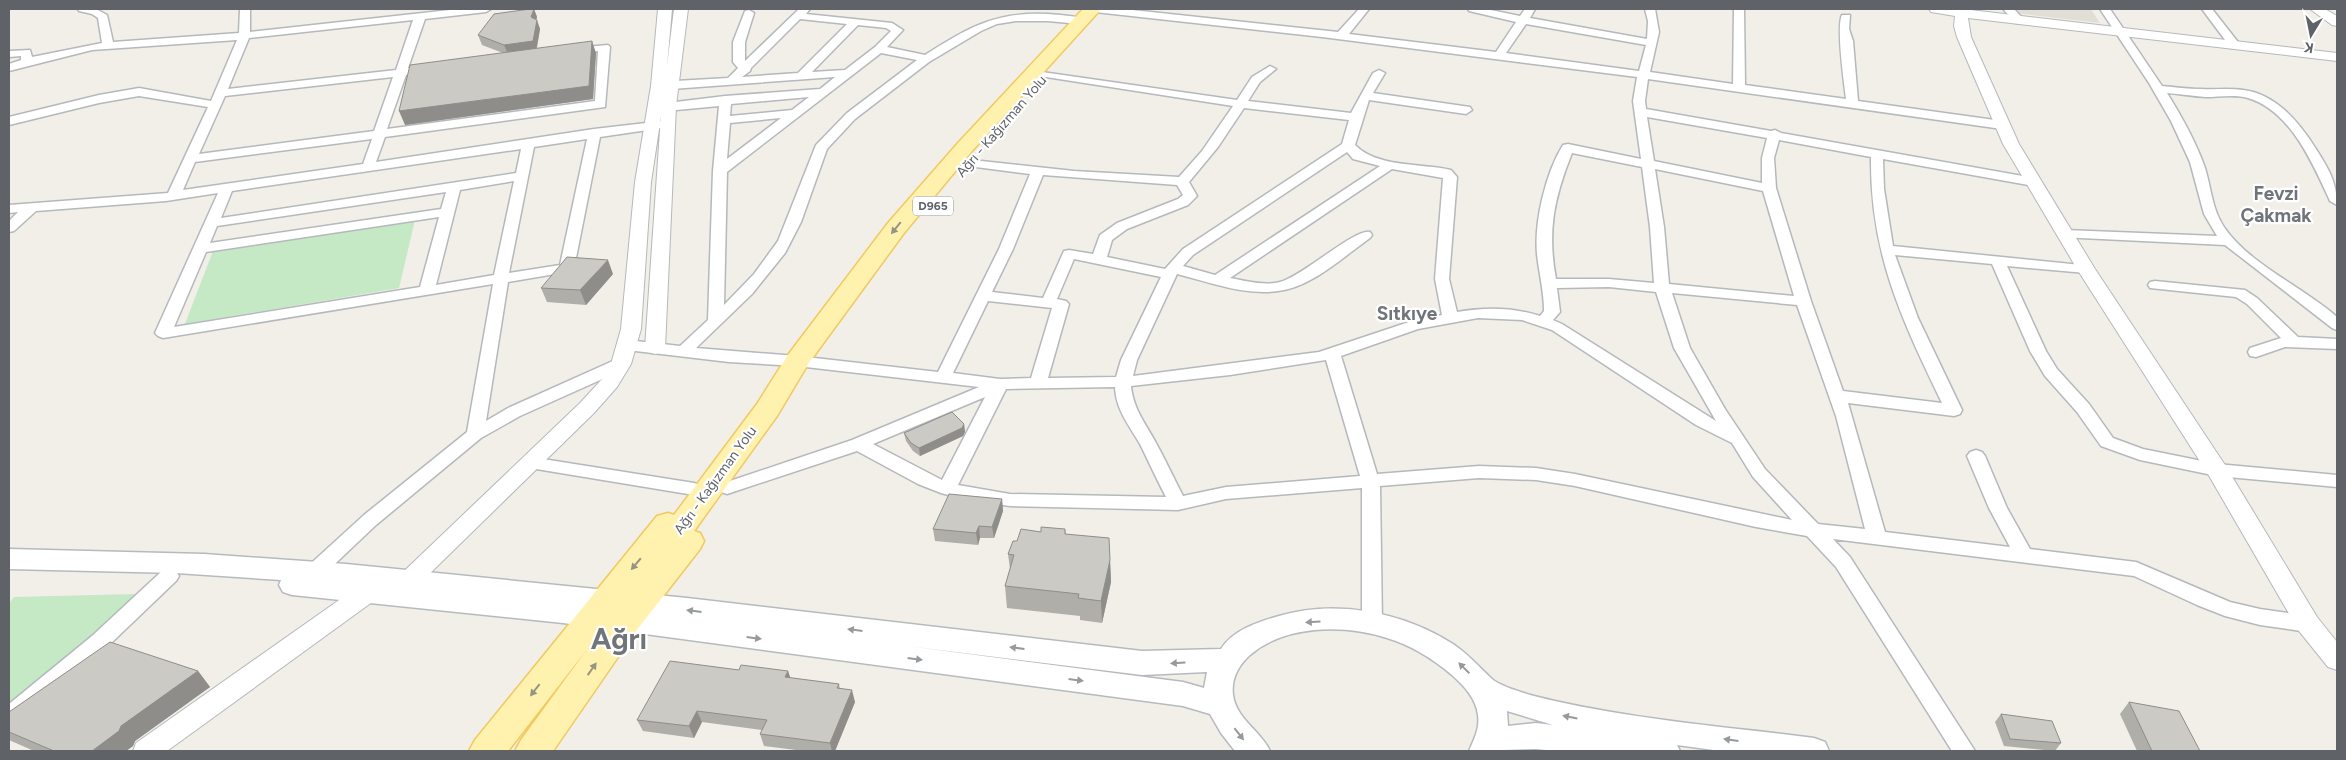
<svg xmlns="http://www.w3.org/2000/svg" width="2346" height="760" viewBox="0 0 2346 760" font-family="Figtree,sans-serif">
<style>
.education{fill:#e1ded6}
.green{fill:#c5e8c5}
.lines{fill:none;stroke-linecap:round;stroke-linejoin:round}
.minor-casing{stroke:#b5b8bc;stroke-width:3}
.tertiary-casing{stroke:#b5b8bc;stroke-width:2}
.secondary-casing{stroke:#b6babf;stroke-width:3}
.primary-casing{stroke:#f2c960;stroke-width:3}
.minor{fill:#fff;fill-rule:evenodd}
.tertiary{fill:#fff;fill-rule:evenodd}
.secondary{fill:#fff;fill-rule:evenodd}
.primary{fill:#fff2af;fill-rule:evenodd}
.wall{fill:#afaea9}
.shaded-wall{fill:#8f8d8a}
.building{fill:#cccac5;stroke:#8f8d8a}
.oneway{fill:#979581}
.oneway2{fill:#979a9d}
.labels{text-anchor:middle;stroke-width:4.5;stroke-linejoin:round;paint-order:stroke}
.shield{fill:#fff;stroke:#8f9295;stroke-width:1}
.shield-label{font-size:12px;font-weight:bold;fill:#5f6368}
.street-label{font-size:14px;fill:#5f6368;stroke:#fff}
.district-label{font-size:19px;font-weight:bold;fill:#70757a;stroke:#fff}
.near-town-label{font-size:29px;font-weight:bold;fill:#70757a;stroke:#fff}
</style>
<rect width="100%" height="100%" fill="#f1efe8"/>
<path class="education" d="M 2010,9 L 2091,9 L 2100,23 L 2015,13 Z"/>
<g class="green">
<path d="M 415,220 L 399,288 L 185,324 L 213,251 Z"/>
<path d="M 136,594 L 86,652 L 9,708 L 9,604 L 14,597 Z"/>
</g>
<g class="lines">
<g class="minor-casing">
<g id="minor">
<path d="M 78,9 L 96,9 L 107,15 L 113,42 L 239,33 L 240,9 L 250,9 L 250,32 L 459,9 L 491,9 L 486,12 L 425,19 L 408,68 L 431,66 L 437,69 L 431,72 L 406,75 L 387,129 L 595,101 L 598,51 L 574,54 L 568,51 L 574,48 L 608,45 L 610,47 L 605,107 L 385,137 L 376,162 L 594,129 L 672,120 L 674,123 L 672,126 L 668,127 L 600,137 L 574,268 L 567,272 L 508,282 L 486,421 L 508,408 L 615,360 L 627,360 L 629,364 L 627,368 L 520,416 L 481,438 L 376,525 L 321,577 L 314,579 L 307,577 L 304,572 L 307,567 L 364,515 L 467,432 L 493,284 L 163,338 L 158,336 L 155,333 L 218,193 L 166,201 L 36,211 L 14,231 L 9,232 L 9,221 L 18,212 L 9,213 L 9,205 L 168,193 L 208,107 L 139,96 L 99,103 L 9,125 L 9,117 L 99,95 L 139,88 L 211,101 L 237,40 L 92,50 L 9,71 L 9,64 L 21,60 L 21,56 L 9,57 L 9,51 L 30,50 L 32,57 L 102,43 L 98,18 L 92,14 L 79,11 ZM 413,20 L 396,70 L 228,89 L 249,38 ZM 393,77 L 374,131 L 199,154 L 225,96 ZM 372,139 L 363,164 L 183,190 L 195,162 ZM 587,139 L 560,265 L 509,273 L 534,147 ZM 521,149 L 516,173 L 221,218 L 232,191 ZM 514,181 L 494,275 L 436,285 L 460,190 ZM 446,192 L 441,209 L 210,243 L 217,226 ZM 439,217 L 420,287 L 174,327 L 206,252 Z"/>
<path d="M 799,9 L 810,9 L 806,14 L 892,23 L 903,30 L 887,47 L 925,55 C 972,25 1001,9 1060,15 C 1068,16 1080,16 1085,21 L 1080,24 L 1048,21 L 1016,21 L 997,24 L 981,31 L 929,62 L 855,119 L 827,149 L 801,222 L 785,253 L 752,294 L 696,348 L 797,356 L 938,372 L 999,249 L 1030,174 L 968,166 L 963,165 L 962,162 L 963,159 L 1074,171 L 1179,177 L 1202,151 L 1233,106 L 1046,77 L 1042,76 L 1040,74 L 1042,72 L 1237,100 L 1252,77 L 1270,66 L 1276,69 L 1260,82 L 1248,101 L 1351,113 L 1373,73 L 1379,70 L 1385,73 L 1373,93 L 1470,107 L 1472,110 L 1466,114 L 1369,100 L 1355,145 C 1378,168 1421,163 1451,170 L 1457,177 L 1449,279 L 1457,312 C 1485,307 1512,307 1540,316 L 1544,311 C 1544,292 1539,273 1537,254 C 1534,222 1546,172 1563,145 L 1568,144 L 1641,159 L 1633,101 L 1637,77 L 1322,37 L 1095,12 L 1090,9 L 1123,9 L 1338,32 L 1359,9 L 1369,9 L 1349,34 L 1496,52 L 1516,22 L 1469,11 L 1468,9 L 1486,9 L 1520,16 L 1525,9 L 1535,9 L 1530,18 L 1647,39 L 1648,21 L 1645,9 L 1655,9 L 1659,32 L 1650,72 L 1733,84 L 1734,9 L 1744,9 L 1745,85 L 1846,99 C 1844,82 1836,27 1842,15 L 1850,15 L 1849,29 L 1853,41 L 1858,101 L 2002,121 L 2008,125 L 2006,128 L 2002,129 L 1648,79 L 1645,101 L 1646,109 L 1771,131 L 1775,130 L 1781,133 L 2039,179 L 2041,182 L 2034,186 L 1883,159 L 1884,189 L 1893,246 L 2091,266 L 2093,269 L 2091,272 L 2086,273 L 2007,266 L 2046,351 L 2057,369 L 2089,404 L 2113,438 L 2143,449 L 2217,464 L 2337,475 L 2337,487 L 2217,476 L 2140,460 L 2101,446 L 2077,412 L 2045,376 L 2030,351 L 1992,264 L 1895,255 L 1918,318 L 1962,410 L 1960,414 L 1954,416 L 1848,403 L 1885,532 L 2010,547 L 1989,508 L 1967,456 L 1970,452 L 1976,450 L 1982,452 L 1985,456 L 2007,508 L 2030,549 L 2136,562 L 2230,602 L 2260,609 L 2308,616 L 2315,618 L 2318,624 L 2315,630 L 2308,632 L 2260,625 L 2225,616 L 2197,605 L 2134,576 L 1833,539 L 1850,557 L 1975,751 L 1952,751 L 1836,567 L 1807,536 L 1756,527 L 1575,486 L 1536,480 L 1479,478 L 1380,486 L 1382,623 L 1379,629 L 1372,631 L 1365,629 L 1362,623 L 1362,488 L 1226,499 L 1178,510 L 1010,506 L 966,500 L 941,493 L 918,484 L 857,451 L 733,492 L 727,494 L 721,492 L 718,488 L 721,484 L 852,440 L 979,387 L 797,366 L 729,362 L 627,350 L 621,348 L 619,345 L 621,342 L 627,340 L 680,346 L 708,320 L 713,171 L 719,106 L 655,112 L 649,108 L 651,105 L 725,96 L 820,89 L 835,77 L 658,90 L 652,86 L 658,82 L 728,78 L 738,68 L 733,62 L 733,42 L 745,11 L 749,10 L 754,13 L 745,42 L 745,61 ZM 800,19 L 847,24 L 798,73 L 742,77 L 750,71 L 751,68 ZM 1526,24 L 1646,45 L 1639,71 L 1506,53 ZM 858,25 L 886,28 L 891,31 L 875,47 L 845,70 L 812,72 ZM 881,53 L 917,60 L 847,113 L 816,145 L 778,241 L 754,274 L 724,305 L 727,172 ZM 809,97 L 792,110 L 730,116 L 731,104 ZM 1244,108 L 1349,120 L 1342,144 L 1183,249 L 1165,269 L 1107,257 L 1112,240 L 1127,229 L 1188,205 L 1197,196 L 1189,182 L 1218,147 ZM 1647,117 L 1767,138 L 1762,158 L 1762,183 L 1654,161 ZM 781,118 L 727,159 L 730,123 ZM 1779,140 L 1871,157 C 1870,253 1901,318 1942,403 L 1843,391 L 1811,301 L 1776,188 L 1774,158 ZM 1347,152 L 1353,159 L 1380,166 L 1215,275 L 1183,266 L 1193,255 ZM 1572,153 L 1642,167 L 1650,227 L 1654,283 L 1609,279 L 1556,279 C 1547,231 1554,198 1572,153 ZM 1392,169 L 1443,178 L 1435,279 L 1442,315 L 1409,322 L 1319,352 L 1133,376 L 1137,360 L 1177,274 C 1209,282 1245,296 1278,291 C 1312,287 1343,257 1370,238 L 1372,235 L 1370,232 C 1355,228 1303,276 1280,282 C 1264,286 1246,281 1230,278 ZM 1655,169 L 1763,191 L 1794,296 L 1669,284 L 1664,227 ZM 1043,175 L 1177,185 L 1183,195 L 1178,199 L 1117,223 L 1100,235 L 1093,254 L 1069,250 L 1064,251 L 1043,298 L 992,292 L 1013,249 ZM 1074,259 L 1161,277 L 1121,360 L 1116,377 L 1048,378 L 1069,304 L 1066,301 L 1057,299 ZM 1609,287 L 1656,292 L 1674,348 L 1716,421 L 1562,324 L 1553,320 L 1560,312 L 1557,288 ZM 1672,293 L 1797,305 L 1836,416 L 1865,529 L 1818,524 L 1765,469 L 1725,409 L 1690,348 ZM 988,301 L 1052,308 L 1031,378 L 1000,379 L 953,373 ZM 1478,318 L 1522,320 L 1552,330 L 1696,425 L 1732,443 L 1753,477 L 1792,520 L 1575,474 L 1536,468 L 1479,466 L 1377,474 L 1341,356 L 1418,329 ZM 1326,360 L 1360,476 L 1226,487 L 1183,496 C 1174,479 1166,461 1156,443 C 1146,424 1133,409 1131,386 L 1230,375 ZM 1115,387 C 1116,410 1129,425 1140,444 C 1149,462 1157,480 1166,497 L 1010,494 L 958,485 L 1006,389 ZM 985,397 L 942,480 L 873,444 Z"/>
<path d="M 2003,9 L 2014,9 L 2025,21 L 2024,23 L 2016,23 Z"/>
<path d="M 2100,9 L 2110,9 L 2162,86 C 2175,87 2188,89 2201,89 C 2215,90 2229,88 2243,90 C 2276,94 2299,122 2316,149 C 2328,168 2337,182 2337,205 L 2330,201 C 2313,164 2291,111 2248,98 C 2235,94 2219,97 2205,97 C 2193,96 2180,94 2167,93 C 2182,117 2196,142 2205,168 C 2211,187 2212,210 2224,227 C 2249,264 2303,287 2337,317 L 2337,330 L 2332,328 L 2225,245 L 2060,237 L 2058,234 L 2065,230 L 2217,236 L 2204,214 L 2190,162 L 2171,121 L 2149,83 Z"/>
<path d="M 2202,9 L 2212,9 L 2241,46 L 2239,48 L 2231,48 Z"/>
<path d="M 2155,281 L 2245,290 L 2257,298 L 2298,337 L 2337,339 L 2337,349 L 2285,347 L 2256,357 L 2250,356 L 2248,352 L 2250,348 L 2281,338 L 2247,304 L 2236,297 L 2150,288 L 2148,285 L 2150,282 Z"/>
<path d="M 530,457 L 694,483 L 700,485 L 703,489 L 700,493 L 694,495 L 524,467 L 521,463 L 524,459 Z"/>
<path d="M 169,569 L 176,571 L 179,576 L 176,581 L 106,648 L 17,722 L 9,725 L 9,704 L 92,636 L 162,571 Z"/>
</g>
</g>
<g class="tertiary-casing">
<g id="tertiary">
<path d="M 658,9 L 672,9 L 667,66 L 674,9 L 688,9 L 676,106 L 665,348 L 662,352 L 655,354 L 648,352 L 645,348 L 661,116 L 651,182 L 641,329 L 631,364 L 617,387 L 594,413 L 416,587 L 408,590 L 400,587 L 396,581 L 400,575 L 580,403 L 603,378 L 611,364 L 621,329 L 635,182 L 651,86 Z"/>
<path d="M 1929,9 L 1962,9 L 2337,53 L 2337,61 L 1968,18 L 1971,37 L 2019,144 L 2095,269 L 2225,465 L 2317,617 L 2337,642 L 2337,670 L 2328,667 L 2299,631 L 2208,474 L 2077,269 L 2003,144 L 1957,37 L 1954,26 L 1955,16 L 1931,12 Z"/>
<path d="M 2310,9 L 2325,9 L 2337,16 L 2337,26 L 2332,25 Z"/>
<path d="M 367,584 L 375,586 L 379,593 L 375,600 L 167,751 L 133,751 L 136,743 L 359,586 Z"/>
</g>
</g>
<g class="secondary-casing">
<path id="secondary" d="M 9,549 L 204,554 L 346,564 L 687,598 L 1142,651 L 1221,649 C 1233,630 1258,622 1279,616 C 1336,599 1403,612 1453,644 C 1468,654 1479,667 1492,679 C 1499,686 1524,693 1534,696 C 1625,719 1721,726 1814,738 L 1825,742 L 1829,751 L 1721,751 L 1677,745 L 1680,751 L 1556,751 L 1536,749 L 1469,751 C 1474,739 1480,729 1478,715 C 1476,698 1464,686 1452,675 C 1433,659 1411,645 1387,638 C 1343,624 1285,625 1250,655 C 1238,666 1231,679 1233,695 C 1236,719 1261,731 1270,751 L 1235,751 L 1221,733 L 1210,714 L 1183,706 L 563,623 L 292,595 L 283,592 L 279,585 L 281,580 L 176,573 L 9,569 ZM 907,646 L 1142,675 L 1207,672 L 1204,688 L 1183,682 ZM 1507,711 L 1553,725 L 1536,723 L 1508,726 Z"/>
</g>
<g class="primary-casing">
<path id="primary" d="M 1083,9 L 1101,9 L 972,151 L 904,233 L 808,364 L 777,416 L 694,531 L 700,533 L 704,541 L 700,549 L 636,631 L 553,751 L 515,751 L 521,740 L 588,648 L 508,751 L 469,751 L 475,740 L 657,516 L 668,513 L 674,515 L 757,404 L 788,355 L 888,223 L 958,143 Z"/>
</g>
<use href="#minor" class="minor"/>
<use href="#tertiary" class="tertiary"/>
<use href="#secondary" class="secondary"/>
<use href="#primary" class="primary"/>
</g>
<g class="wall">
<path d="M 530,9 L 534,9 L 537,17 L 536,20 L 540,29 L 537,48 L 596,53 L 593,99 L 405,125 L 503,53 L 482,45 L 478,35 Z"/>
<path d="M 613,274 L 586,305 L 547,302 L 541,288 Z"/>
<path d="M 964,424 L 965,432 L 963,436 L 920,456 L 913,451 L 906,441 L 904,433 Z"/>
<path d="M 1002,499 L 1003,511 L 994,538 L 980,538 L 978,545 L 935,541 L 933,529 Z"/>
<path d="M 1065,529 L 1066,534 L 1110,560 L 1111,582 L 1102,623 L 1080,620 L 1080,616 L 1007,608 L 1005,586 L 1010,569 L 1008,554 L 1017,541 L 1041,532 Z"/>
<path d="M 739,670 L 788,671 L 790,678 L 839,684 L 840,689 L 855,702 L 835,751 L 804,751 L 764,746 L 760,734 L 762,730 L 702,722 L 694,738 L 643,731 L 637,720 Z"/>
<path d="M 198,671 L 210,687 L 135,741 L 133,746 L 126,751 L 34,751 L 9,740 L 9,712 Z"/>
<path d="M 2129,702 L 2200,751 L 2137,751 L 2120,714 Z"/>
<path d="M 2001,714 L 2061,743 L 2055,751 L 2004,746 L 1995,722 Z"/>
</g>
<g class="shaded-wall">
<path d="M 534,9 L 537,17 L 534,27 L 531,17 Z"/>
<path d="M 537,20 L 540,29 L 536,51 L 508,54 L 504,45 Z"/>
<path d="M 592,41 L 596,53 L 593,99 L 405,125 L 399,111 Z"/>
<path d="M 608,260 L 613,274 L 586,305 L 580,290 Z"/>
<path d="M 964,424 L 965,432 L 963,436 L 920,456 L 919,448 Z"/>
<path d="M 1002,499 L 1003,511 L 994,538 L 992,527 Z"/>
<path d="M 979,526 L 980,538 L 978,545 L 976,533 Z"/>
<path d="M 1110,560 L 1111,582 L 1102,623 L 1101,601 Z"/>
<path d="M 198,671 L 210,687 L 135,741 L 133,746 L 126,751 L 92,751 L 121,726 Z"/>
<path d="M 788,671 L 792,683 L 785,677 Z"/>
<path d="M 852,690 L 855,702 L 835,751 L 832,751 L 830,743 Z"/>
<path d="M 697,711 L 702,722 L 694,738 L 689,726 Z"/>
</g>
<g class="building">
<path d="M 530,9 L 534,9 L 531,17 L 537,20 L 533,41 L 504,45 L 478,35 L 494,14 Z"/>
<path d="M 592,41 L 589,86 L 399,111 L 410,65 Z"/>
<path d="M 567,257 L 608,260 L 580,290 L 541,288 Z"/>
<path d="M 952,412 L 964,424 L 962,428 L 919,448 L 911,443 L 904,433 Z"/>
<path d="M 949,494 L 1002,499 L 992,527 L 979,526 L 976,533 L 933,529 Z"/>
<path d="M 1041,527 L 1065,529 L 1065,534 L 1109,538 L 1110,560 L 1101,601 L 1078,598 L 1079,594 L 1005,586 L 1014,555 L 1008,554 L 1013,541 L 1017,541 L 1021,529 L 1041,532 Z"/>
<path d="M 110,642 L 198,671 L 121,726 L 119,731 L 92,751 L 54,751 L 9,732 L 9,712 Z"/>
<path d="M 670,661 L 739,670 L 741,665 L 788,671 L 785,677 L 839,684 L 837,688 L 852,690 L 830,743 L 760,734 L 767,720 L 697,711 L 689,726 L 637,720 Z"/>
<path d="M 2129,702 L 2179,711 L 2200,751 L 2152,751 Z"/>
<path d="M 2001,714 L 2052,721 L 2061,743 L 2010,739 Z"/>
</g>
<defs><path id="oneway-solid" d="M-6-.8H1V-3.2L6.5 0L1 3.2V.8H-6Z" transform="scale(1.25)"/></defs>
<g class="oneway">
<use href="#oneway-solid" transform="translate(896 228) rotate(129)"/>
<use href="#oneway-solid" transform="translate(636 564) rotate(130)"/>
<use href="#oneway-solid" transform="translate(592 669) rotate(-55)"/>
<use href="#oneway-solid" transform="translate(535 690) rotate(128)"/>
</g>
<g class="oneway2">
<use href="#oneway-solid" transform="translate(694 611) rotate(-173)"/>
<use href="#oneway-solid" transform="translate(1313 622) rotate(177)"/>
<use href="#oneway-solid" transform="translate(855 630) rotate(-173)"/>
<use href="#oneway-solid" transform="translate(754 638) rotate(7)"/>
<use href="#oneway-solid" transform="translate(1017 648) rotate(-173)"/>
<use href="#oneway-solid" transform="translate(915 659) rotate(7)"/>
<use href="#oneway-solid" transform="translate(1178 663) rotate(177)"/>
<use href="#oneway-solid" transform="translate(1464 668) rotate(-136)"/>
<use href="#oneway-solid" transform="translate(1076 680) rotate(7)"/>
<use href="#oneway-solid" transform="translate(1570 717) rotate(-169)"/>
<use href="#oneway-solid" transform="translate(1239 734) rotate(52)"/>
<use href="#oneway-solid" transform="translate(1731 740) rotate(-172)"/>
</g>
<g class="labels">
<rect class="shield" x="913" y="196.5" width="40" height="19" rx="4"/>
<g class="shield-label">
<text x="933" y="210">D965</text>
</g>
<g class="street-label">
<text transform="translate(1001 126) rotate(-49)" y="5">Ağrı - Kağızman Yolu</text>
<text transform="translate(715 480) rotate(-54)" y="5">Ağrı - Kağızman Yolu</text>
</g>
<g class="district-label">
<text x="2276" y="200">Fevzi<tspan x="2276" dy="22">Çakmak</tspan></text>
<text x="1407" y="320">Sıtkıye</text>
</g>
<g class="near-town-label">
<text x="619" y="649">Ağrı</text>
</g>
</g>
<rect width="2346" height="760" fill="none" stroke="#5f6368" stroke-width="20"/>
<g transform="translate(2311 35) rotate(190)" stroke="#ffffff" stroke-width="4" paint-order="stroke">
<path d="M0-4L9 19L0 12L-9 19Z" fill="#5f6368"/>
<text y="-8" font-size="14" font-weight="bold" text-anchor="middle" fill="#5f6368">K</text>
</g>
</svg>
